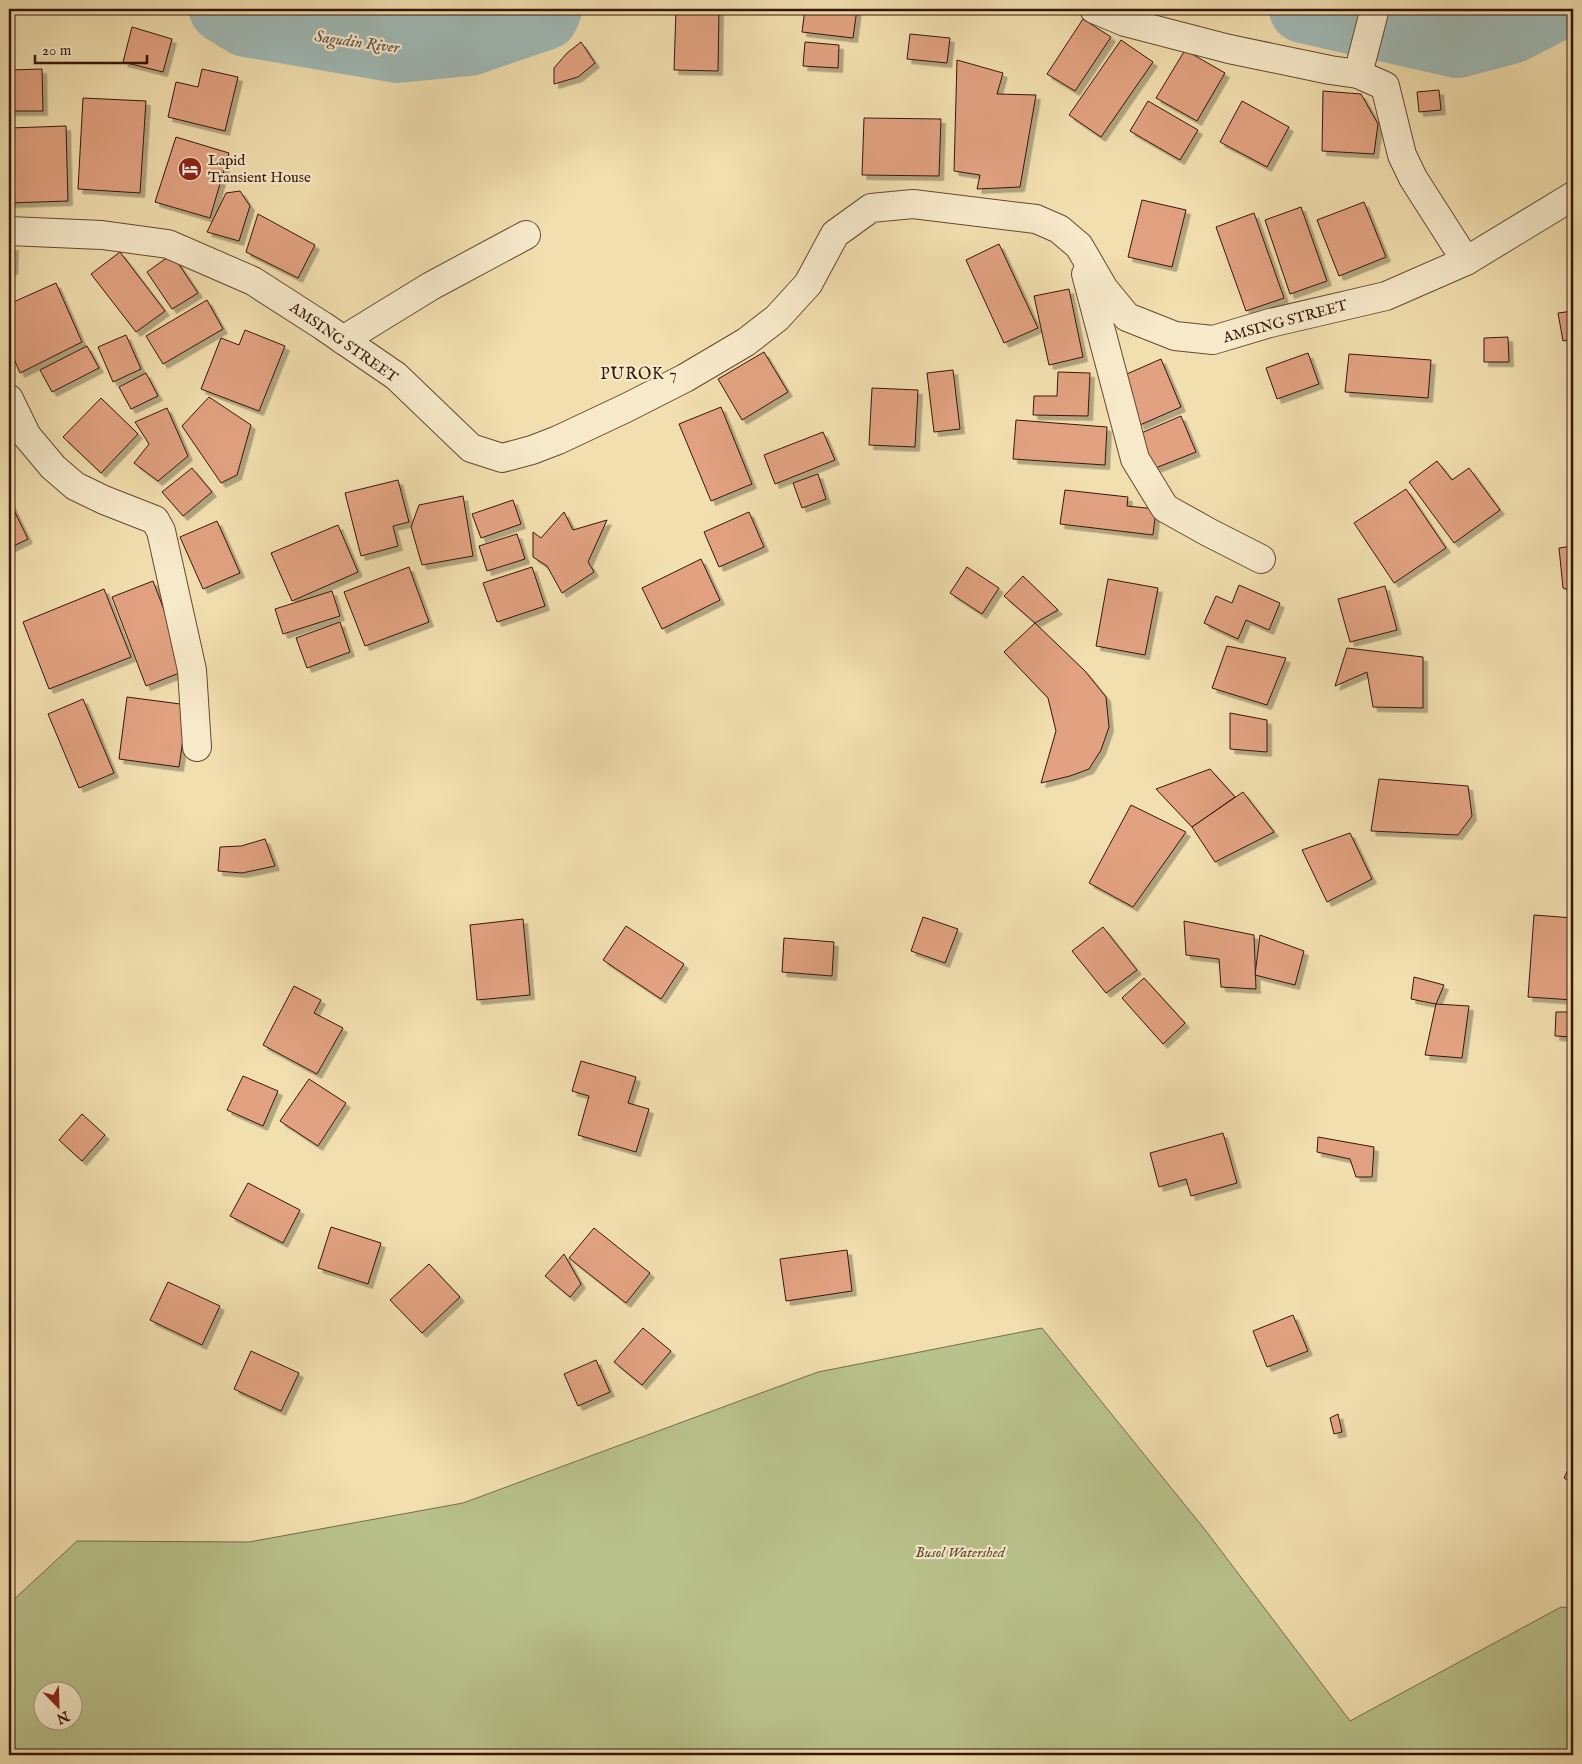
<svg xmlns="http://www.w3.org/2000/svg" width="1582" height="1764" viewBox="0 0 1582 1764" font-family="'IM FELL English',serif">
<style>
.green{fill:#b9c28c;stroke:#776c4b;fill-rule:evenodd}
.lines{fill:none;stroke-linecap:round;stroke-linejoin:round}
.river{stroke:#a0bab7;stroke-width:68}
.building{fill:#e2a281;stroke:#35160a;filter:url(#shadow)}
.street-casing{stroke:#644833;stroke-width:30}
.street{stroke:#f7eacb;stroke-width:28}
.labels{text-anchor:middle;stroke-width:4.5;stroke-linejoin:round;paint-order:stroke}
.poi-label{font-size:15px;fill:#35160a;stroke:#f7eacb;text-anchor:start}
.street-label{font-size:15px;fill:#35160a;stroke:#f7eacb}
.park-label{font-size:15px;font-style:italic;fill:#5d4a31;stroke:#f7eacb}
.water-label{font-size:16px;font-style:italic;fill:#5a4f47;stroke:#f7eacb}
.neighbourhood-label{font-size:16px;letter-spacing:1px;fill:#35160a;stroke:#f7eacb}
</style>
<defs>
<filter id="shadow"><feDropShadow dx="4.5" dy="4.5" stdDeviation="0" flood-color="#0004"/></filter>
</defs>
<rect width="100%" height="100%" fill="#f2dfaf"/>
<filter id="stains"><feTurbulence type="fractalNoise" baseFrequency=".004" numOctaves="4"/><feColorMatrix values="0 0 0 0 .2 0 0 0 0 .09 0 0 0 0 .02 0 0 0 .5 -.17"/></filter>
<radialGradient id="worn" r=".72"><stop offset=".6" stop-color="#630" stop-opacity="0"/><stop offset="1" stop-color="#630" stop-opacity=".3"/></radialGradient>
<path class="green" d="M 1042,1328 L 1206,1531 L 1350,1721 L 1561,1607 L 1573,1608 L 1573,1755 L 9,1755 L 9,1604 L 77,1541 L 249,1542 L 463,1503 L 818,1372 ZM 42,1692 L 72,1692 L 72,1722 L 42,1722 Z"/>
<g class="lines">
<g class="river">
<path d="M 223,9 L 246,23 L 398,49 L 469,42 L 545,16 L 548,9"/>
<path d="M 1303,9 L 1458,44 L 1511,30 L 1552,9"/>
</g>
</g>
<g class="building">
<path d="M 676,9 L 719,9 L 718,71 L 674,70 Z"/>
<path d="M 805,9 L 857,9 L 853,38 L 802,32 Z"/>
<path d="M 1083,19 L 1111,37 L 1075,91 L 1047,74 Z"/>
<path d="M 132,27 L 172,39 L 163,72 L 123,62 Z"/>
<path d="M 910,34 L 950,38 L 947,63 L 907,59 Z"/>
<path d="M 1121,40 L 1153,62 L 1101,137 L 1069,115 Z"/>
<path d="M 581,42 L 595,63 L 578,77 L 554,84 L 554,68 L 567,53 Z"/>
<path d="M 805,42 L 839,45 L 838,68 L 803,66 Z"/>
<path d="M 1185,50 L 1225,73 L 1197,121 L 1156,98 Z"/>
<path d="M 957,60 L 1003,73 L 997,94 L 1036,95 L 1020,187 L 977,189 L 980,175 L 954,171 Z"/>
<path d="M 42,69 L 43,111 L 9,111 L 9,70 Z"/>
<path d="M 202,69 L 238,77 L 225,131 L 168,117 L 176,82 L 198,87 Z"/>
<path d="M 1439,90 L 1441,110 L 1419,112 L 1417,92 Z"/>
<path d="M 1323,91 L 1361,94 L 1378,124 L 1374,154 L 1322,151 Z"/>
<path d="M 83,98 L 146,101 L 140,193 L 78,189 Z"/>
<path d="M 1148,101 L 1198,130 L 1180,160 L 1130,131 Z"/>
<path d="M 1242,101 L 1289,127 L 1267,167 L 1220,142 Z"/>
<path d="M 864,118 L 941,119 L 939,176 L 862,175 Z"/>
<path d="M 66,126 L 68,201 L 9,203 L 9,128 Z"/>
<path d="M 176,137 L 229,153 L 210,218 L 155,202 Z"/>
<path d="M 240,191 L 250,206 L 239,241 L 207,232 L 226,193 Z"/>
<path d="M 1142,200 L 1186,210 L 1172,267 L 1128,257 Z"/>
<path d="M 1364,202 L 1386,257 L 1339,276 L 1317,220 Z"/>
<path d="M 1301,207 L 1327,281 L 1290,294 L 1265,220 Z"/>
<path d="M 1254,213 L 1284,298 L 1246,311 L 1216,227 Z"/>
<path d="M 258,214 L 315,245 L 298,278 L 246,252 Z"/>
<path d="M 999,244 L 1038,328 L 1004,343 L 966,260 Z"/>
<path d="M 9,246 L 14,246 L 13,270 L 9,270 Z"/>
<path d="M 120,252 L 165,311 L 136,332 L 91,274 Z"/>
<path d="M 172,254 L 198,293 L 172,309 L 147,272 Z"/>
<path d="M 56,283 L 82,342 L 20,373 L 9,347 L 9,304 Z"/>
<path d="M 1069,289 L 1083,357 L 1049,365 L 1034,296 Z"/>
<path d="M 207,300 L 223,329 L 163,364 L 146,336 Z"/>
<path d="M 1573,311 L 1573,339 L 1563,341 L 1558,313 Z"/>
<path d="M 245,330 L 285,346 L 259,411 L 201,389 L 221,338 L 239,345 Z"/>
<path d="M 126,335 L 141,369 L 113,382 L 98,347 Z"/>
<path d="M 1508,337 L 1509,362 L 1484,362 L 1484,338 Z"/>
<path d="M 87,346 L 99,368 L 52,392 L 40,370 Z"/>
<path d="M 764,352 L 788,392 L 742,420 L 718,379 Z"/>
<path d="M 1308,353 L 1319,384 L 1277,399 L 1266,368 Z"/>
<path d="M 1349,354 L 1431,360 L 1428,398 L 1345,392 Z"/>
<path d="M 1161,359 L 1181,407 L 1140,425 L 1120,377 Z"/>
<path d="M 953,370 L 960,429 L 934,432 L 927,373 Z"/>
<path d="M 1058,372 L 1090,373 L 1088,416 L 1033,415 L 1034,396 L 1057,396 Z"/>
<path d="M 146,373 L 158,396 L 131,409 L 119,387 Z"/>
<path d="M 872,388 L 918,390 L 915,447 L 869,445 Z"/>
<path d="M 209,397 L 251,425 L 237,475 L 221,483 L 182,426 Z"/>
<path d="M 101,398 L 138,434 L 101,473 L 63,437 Z"/>
<path d="M 721,407 L 752,484 L 711,501 L 679,424 Z"/>
<path d="M 167,408 L 188,456 L 158,481 L 134,463 L 149,444 L 135,422 Z"/>
<path d="M 1181,416 L 1196,452 L 1153,469 L 1139,434 Z"/>
<path d="M 1016,420 L 1107,427 L 1105,465 L 1013,459 Z"/>
<path d="M 823,432 L 835,460 L 775,484 L 764,455 Z"/>
<path d="M 1437,461 L 1452,480 L 1469,468 L 1500,510 L 1454,543 L 1409,482 Z"/>
<path d="M 192,468 L 212,492 L 183,516 L 162,492 Z"/>
<path d="M 818,474 L 826,499 L 802,508 L 793,483 Z"/>
<path d="M 398,480 L 409,522 L 393,526 L 398,546 L 361,556 L 345,493 Z"/>
<path d="M 1406,489 L 1446,548 L 1394,583 L 1354,523 Z"/>
<path d="M 1065,490 L 1128,497 L 1127,506 L 1156,509 L 1153,535 L 1060,524 Z"/>
<path d="M 463,496 L 473,556 L 422,565 L 411,527 L 419,505 Z"/>
<path d="M 9,500 L 28,539 L 9,548 Z"/>
<path d="M 513,500 L 521,524 L 481,538 L 472,514 Z"/>
<path d="M 564,512 L 573,530 L 607,520 L 588,562 L 594,572 L 562,593 L 547,566 L 533,557 L 533,532 L 541,538 Z"/>
<path d="M 749,512 L 764,547 L 719,567 L 704,532 Z"/>
<path d="M 217,521 L 240,573 L 203,589 L 180,537 Z"/>
<path d="M 338,525 L 358,572 L 292,601 L 271,553 Z"/>
<path d="M 517,534 L 525,559 L 487,571 L 479,546 Z"/>
<path d="M 1573,546 L 1573,592 L 1563,588 L 1559,548 Z"/>
<path d="M 701,559 L 720,600 L 662,629 L 642,588 Z"/>
<path d="M 409,567 L 429,622 L 365,646 L 344,592 Z"/>
<path d="M 532,567 L 545,606 L 497,622 L 483,583 Z"/>
<path d="M 967,567 L 999,588 L 982,614 L 950,593 Z"/>
<path d="M 1023,576 L 1058,610 L 1035,623 L 1004,596 Z"/>
<path d="M 1108,579 L 1158,588 L 1145,655 L 1096,646 Z"/>
<path d="M 153,581 L 187,670 L 146,686 L 112,597 Z"/>
<path d="M 1239,585 L 1280,603 L 1269,630 L 1246,620 L 1238,639 L 1204,623 L 1216,596 L 1232,603 Z"/>
<path d="M 1385,586 L 1397,630 L 1350,642 L 1338,599 Z"/>
<path d="M 104,589 L 131,657 L 49,689 L 23,622 Z"/>
<path d="M 332,591 L 340,616 L 283,634 L 275,609 Z"/>
<path d="M 340,622 L 350,652 L 307,668 L 296,638 Z"/>
<path d="M 1035,623 L 1085,671 L 1106,697 L 1109,727 L 1101,750 L 1089,769 L 1070,776 L 1041,783 L 1056,731 L 1048,698 L 1004,652 Z"/>
<path d="M 1227,646 L 1286,658 L 1267,705 L 1212,688 Z"/>
<path d="M 1347,648 L 1423,657 L 1423,708 L 1373,707 L 1367,672 L 1335,686 Z"/>
<path d="M 127,697 L 188,705 L 179,767 L 119,759 Z"/>
<path d="M 83,699 L 114,773 L 79,788 L 48,714 Z"/>
<path d="M 1230,713 L 1267,720 L 1267,752 L 1230,749 Z"/>
<path d="M 1210,769 L 1235,797 L 1192,827 L 1156,789 Z"/>
<path d="M 1379,779 L 1468,786 L 1472,816 L 1458,835 L 1371,831 Z"/>
<path d="M 1243,792 L 1274,832 L 1215,862 L 1192,827 Z"/>
<path d="M 1131,805 L 1186,832 L 1133,907 L 1089,883 Z"/>
<path d="M 1350,833 L 1372,879 L 1327,902 L 1302,850 Z"/>
<path d="M 265,839 L 275,866 L 242,873 L 218,871 L 220,847 L 241,846 Z"/>
<path d="M 1534,915 L 1573,918 L 1573,1000 L 1528,997 Z"/>
<path d="M 923,917 L 958,929 L 945,963 L 911,951 Z"/>
<path d="M 523,919 L 530,995 L 477,1000 L 470,925 Z"/>
<path d="M 1184,921 L 1254,935 L 1256,989 L 1221,987 L 1219,959 L 1186,955 Z"/>
<path d="M 626,926 L 684,964 L 661,999 L 603,960 Z"/>
<path d="M 1103,927 L 1137,970 L 1106,993 L 1072,951 Z"/>
<path d="M 1260,935 L 1304,951 L 1295,985 L 1255,975 Z"/>
<path d="M 784,938 L 834,942 L 832,976 L 782,972 Z"/>
<path d="M 1414,977 L 1444,985 L 1436,1004 L 1411,999 Z"/>
<path d="M 1144,978 L 1185,1023 L 1163,1044 L 1122,998 Z"/>
<path d="M 294,986 L 321,1000 L 314,1013 L 343,1028 L 317,1074 L 263,1045 Z"/>
<path d="M 1436,1004 L 1469,1006 L 1462,1058 L 1425,1055 Z"/>
<path d="M 1556,1012 L 1573,1012 L 1573,1037 L 1555,1036 Z"/>
<path d="M 581,1061 L 636,1077 L 628,1103 L 649,1109 L 636,1152 L 578,1135 L 589,1096 L 572,1091 Z"/>
<path d="M 243,1076 L 278,1091 L 263,1126 L 227,1110 Z"/>
<path d="M 309,1079 L 346,1103 L 318,1146 L 280,1121 Z"/>
<path d="M 82,1114 L 105,1135 L 82,1161 L 59,1140 Z"/>
<path d="M 1223,1133 L 1237,1183 L 1191,1196 L 1186,1179 L 1159,1187 L 1150,1153 Z"/>
<path d="M 1318,1137 L 1374,1147 L 1372,1177 L 1356,1177 L 1350,1159 L 1317,1152 Z"/>
<path d="M 248,1183 L 300,1210 L 283,1243 L 230,1216 Z"/>
<path d="M 331,1227 L 381,1243 L 368,1284 L 318,1268 Z"/>
<path d="M 594,1228 L 650,1273 L 626,1303 L 569,1258 Z"/>
<path d="M 847,1250 L 852,1291 L 786,1301 L 780,1259 Z"/>
<path d="M 564,1254 L 581,1284 L 570,1297 L 545,1276 Z"/>
<path d="M 429,1264 L 460,1297 L 422,1333 L 390,1300 Z"/>
<path d="M 168,1282 L 220,1306 L 202,1345 L 150,1320 Z"/>
<path d="M 1293,1315 L 1308,1351 L 1267,1367 L 1253,1331 Z"/>
<path d="M 643,1328 L 671,1351 L 642,1385 L 614,1362 Z"/>
<path d="M 251,1351 L 299,1373 L 281,1411 L 234,1389 Z"/>
<path d="M 596,1360 L 610,1392 L 578,1406 L 564,1374 Z"/>
<path d="M 1338,1414 L 1342,1432 L 1334,1434 L 1330,1418 Z"/>
<path d="M 1573,1459 L 1573,1483 L 1564,1478 Z"/>
</g>
<g class="lines">
<g class="street-casing">
<g id="street">
<path d="M 1094,9 L 1125,22 L 1229,49 L 1330,70 L 1358,74 L 1385,86 L 1402,155 L 1413,178 L 1466,261"/>
<path d="M 1358,74 L 1374,12"/>
<path d="M 9,231 L 102,235 L 168,244 L 253,281 L 323,326 L 396,376 L 471,448 L 502,458 L 532,450 L 558,440 L 626,408 L 685,378 L 746,342 L 777,318 L 808,284 L 835,234 L 871,208 L 913,204 L 1036,219 L 1059,229 L 1079,246 L 1104,289 L 1127,317 L 1175,336 L 1213,340 L 1270,323 L 1386,296 L 1466,261 L 1573,196"/>
<path d="M 1086,274 L 1135,459 L 1165,508 L 1208,532 L 1261,559"/>
<path d="M 343,340 L 431,286 L 526,235"/>
<path d="M 9,399 L 27,436 L 53,467 L 75,486 L 104,500 L 155,520 L 161,531 L 192,670 L 197,747"/>
</g>
</g>
<use href="#street" class="street"/>
</g>
<defs>
<g id="hotel-disc" transform="scale(1.25)"><circle r="9.5" fill="#8f2418" stroke="#f7eacb"/><path d="M-6-4.5h1.5V1H6V5H4.5V3h-9V5H-6ZM-4 0a1.8 1.8 0 1 1 3.6 0ZM.5 0V-2.5h3Q6-2.5 6 0Z" fill="#fff"/></g>
</defs>
<g fill-rule="evenodd">
<use href="#hotel-disc" x="190" y="169"/>
</g>
<g class="labels">
<g class="poi-label">
<text x="208" y="165">Lapid<tspan x="208" dy="17">Transient House</tspan></text>
</g>
<g class="street-label">
<text transform="translate(1285 321) rotate(-15)" y="5">AMSING STREET</text>
<text transform="translate(344 342) rotate(35)" y="5">AMSING STREET</text>
</g>
<g class="park-label">
<text x="960" y="1557">Busol Watershed</text>
</g>
<g class="water-label">
<text transform="translate(357 41) rotate(8)" y="6">Sagudin River</text>
</g>
<g class="neighbourhood-label">
<text x="639" y="379">PUROK 7</text>
</g>
</g>
<rect width="1582" height="1764" fill="none" stroke="#f2dfaf" stroke-width="30"/>
<rect x="10" y="10" width="1562" height="1744" fill="none" stroke="#35160a" stroke-width="2.5"/>
<rect x="15" y="15" width="1552" height="1734" fill="none" stroke="#35160a"/>
<g transform="translate(58 1706) rotate(157)"><circle r="24" fill="#f7eacb" stroke="#a9957e"/>
<path d="M0-4L9 19L0 12L-9 19Z" fill="#8f2418"/>
<text y="-8" font-size="14" font-weight="bold" text-anchor="middle" fill="#35160a">N</text>
</g>
<path d="M35 55v8h112v-8" fill="none" stroke="#35160a" stroke-width="2.5"/>
<text x="42" y="55" font-size="15" fill="#35160a" stroke="#f7eacb" stroke-width="4" paint-order="stroke">20 m</text>
<rect width="100%" height="100%" filter="url(#stains)"/>
<rect width="100%" height="100%" fill="url(#worn)"/>
</svg>
